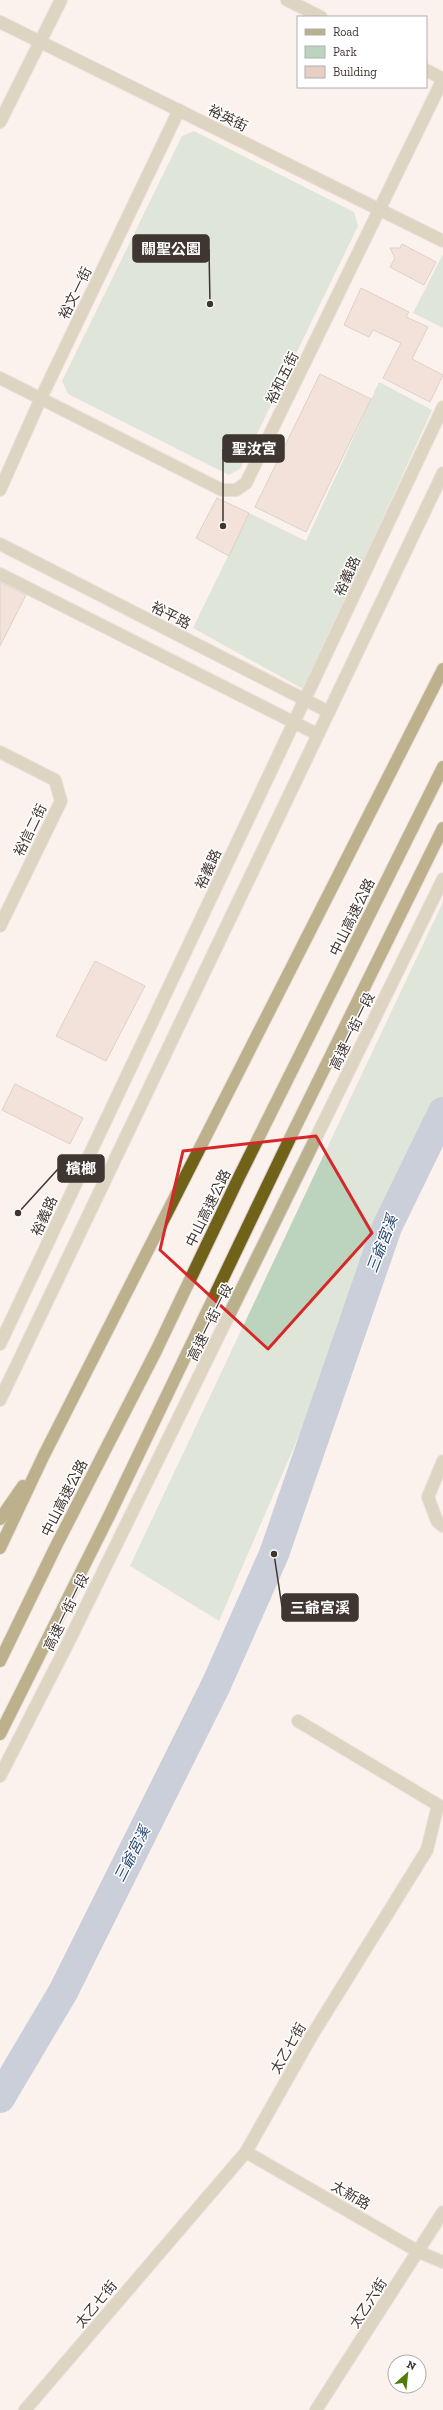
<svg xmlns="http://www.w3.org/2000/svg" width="443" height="2410" viewBox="0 0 443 2410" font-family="'Zilla Slab','Noto Sans TC',serif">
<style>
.green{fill:#bcd4be}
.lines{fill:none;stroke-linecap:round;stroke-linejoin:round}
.river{stroke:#8ea4c4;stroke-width:30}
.building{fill:#e7cfc4;stroke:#bca69a}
.minor-casing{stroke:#d5ccc7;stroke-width:14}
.highway-casing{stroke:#d5ccc7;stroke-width:14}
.minor{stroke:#b9b08c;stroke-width:12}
.highway{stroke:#71621a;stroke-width:12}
.marked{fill:none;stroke:#d62828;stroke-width:3;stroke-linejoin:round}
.labels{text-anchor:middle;stroke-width:3;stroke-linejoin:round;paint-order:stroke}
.street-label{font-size:14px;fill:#3f3531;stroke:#fff}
.water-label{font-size:15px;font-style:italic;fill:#284773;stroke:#fff}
.leader{fill:none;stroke:#3f3531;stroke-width:1.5}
.callout-dot{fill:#3f3531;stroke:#fff;stroke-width:1.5}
.callout{fill:#3f3531;stroke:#3f3531;stroke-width:1.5}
.callout-label{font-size:15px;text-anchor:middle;font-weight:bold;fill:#fff}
</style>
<rect width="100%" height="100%" fill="#fbf2ed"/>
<g class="green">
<path d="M 194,131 L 354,212 L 358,226 L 240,469 L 229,475 L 68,394 L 62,381 L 182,136 Z"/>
<path d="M 443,254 L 443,328 L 413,313 Z"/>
<path d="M 379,382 L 432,410 L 305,690 L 193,628 L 249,513 L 306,541 Z"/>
<path d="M 443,902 L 443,1101 L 219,1621 L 130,1566 Z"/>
</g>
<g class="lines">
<path class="river" d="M 0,2098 L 63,1992 L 216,1685 L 274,1554 L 387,1227 L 443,1112"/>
</g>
<g class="building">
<path d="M 402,244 L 436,262 L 424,285 L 390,267 L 395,258 L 390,248 L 400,248 Z"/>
<path d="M 361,288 L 409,312 L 406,317 L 428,327 L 412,359 L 443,375 L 430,402 L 383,378 L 401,343 L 373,330 L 369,337 L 344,325 Z"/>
<path d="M 320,374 L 371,399 L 306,532 L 255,507 Z"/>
<path d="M 217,498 L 249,513 L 229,556 L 196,538 Z"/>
<path d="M 0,582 L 26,595 L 0,646 Z"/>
<path d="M 95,961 L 145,986 L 106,1061 L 56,1036 Z"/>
<path d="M 15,1084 L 83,1118 L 70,1144 L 2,1110 Z"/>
</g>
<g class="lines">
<g class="minor-casing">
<g id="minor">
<path d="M 287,0 L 321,17"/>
<path d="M 0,22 L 443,241"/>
<path d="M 426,70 L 443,79"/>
<path d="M 0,122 L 61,0"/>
<path d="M 0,378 L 222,490 L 236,490 L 246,483 L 443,79"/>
<path d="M 0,490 L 41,398 L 179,110"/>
<path d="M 0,544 L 329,712"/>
<path d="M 0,574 L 317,734"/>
<path d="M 0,752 L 55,780 L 61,801 L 0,926"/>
<path d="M 0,1344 L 443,407"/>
<path d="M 0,1400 L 443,473"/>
<path d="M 443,1461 L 428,1497 L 437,1521 L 443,1526"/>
<path d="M 0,1776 L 66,1647 L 443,879"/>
<path d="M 246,2152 L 419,2252 L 443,2262"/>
<path d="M 25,2410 L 246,2152 L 311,2037 L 427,1850 L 438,1805 L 298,1721"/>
<path d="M 316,2410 L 443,2212"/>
</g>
</g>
<g class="highway-casing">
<g id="highway">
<path d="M 0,1519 L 23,1486"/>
<path d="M 0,1548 L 44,1455 L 443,669"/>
<path d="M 0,1661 L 57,1544 L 156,1351 L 239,1177 L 443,767"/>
<path d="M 0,1734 L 110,1514 L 293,1132 L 443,828"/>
</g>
</g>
<use href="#minor" class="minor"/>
<use href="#highway" class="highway"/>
</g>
<path d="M0 0H443V2410H0ZM 316,1136 L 372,1233 L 268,1349 L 160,1250 L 183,1151 Z" fill="#fbf2ed" fill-opacity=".55" fill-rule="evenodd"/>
<path class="marked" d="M 316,1136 L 372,1233 L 268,1349 L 160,1250 L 183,1151 Z"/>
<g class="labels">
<g class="street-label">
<text transform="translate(228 118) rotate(26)" y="5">裕英街</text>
<text transform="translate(75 293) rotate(-64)" y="5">裕文一街</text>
<text transform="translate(282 378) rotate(-64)" y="5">裕和五街</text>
<text transform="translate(347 576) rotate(-65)" y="5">裕義路</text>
<text transform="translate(171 615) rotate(27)" y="5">裕平路</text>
<text transform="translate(30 830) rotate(-64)" y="5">裕信二街</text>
<text transform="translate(208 869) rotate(-65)" y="5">裕義路</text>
<text transform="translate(352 917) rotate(-64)" y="5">中山高速公路</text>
<text transform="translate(352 1031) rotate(-64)" y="5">高速一街一段</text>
<text transform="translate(208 1208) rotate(-64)" y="5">中山高速公路</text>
<text transform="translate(44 1216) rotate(-65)" y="5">裕義路</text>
<text transform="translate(210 1322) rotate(-64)" y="5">高速一街一段</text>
<text transform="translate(64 1498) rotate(-63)" y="5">中山高速公路</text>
<text transform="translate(66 1612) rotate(-64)" y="5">高速一街一段</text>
<text transform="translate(288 2048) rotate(-60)" y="5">太乙七街</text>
<text transform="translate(351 2195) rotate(30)" y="5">太新路</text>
<text transform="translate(368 2303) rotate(-57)" y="5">太乙六街</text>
<text transform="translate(96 2304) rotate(-50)" y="5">太乙七街</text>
</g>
<g class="water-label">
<text transform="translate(382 1244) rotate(-69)" y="5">三爺宮溪</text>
<text transform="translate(132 1854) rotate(-63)" y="5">三爺宮溪</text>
</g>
</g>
<path class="leader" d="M210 304L209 249M223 526L223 449M18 1213L58 1169M274 1554L282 1607"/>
<g class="callout-dot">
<circle cx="210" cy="304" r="4"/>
<circle cx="223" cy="526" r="4"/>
<circle cx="18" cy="1213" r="4"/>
<circle cx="274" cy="1554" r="4"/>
</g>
<g class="callout">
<rect x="133" y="235" width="76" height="27" rx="4"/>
<rect x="223" y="435" width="61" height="27" rx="4"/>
<rect x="58" y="1155" width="46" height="27" rx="4"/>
<rect x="282" y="1594" width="76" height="27" rx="4"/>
</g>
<g class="callout-label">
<text x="171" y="254">關聖公園</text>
<text x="254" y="454">聖汝宮</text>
<text x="81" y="1174">檳榔</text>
<text x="320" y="1613">三爺宮溪</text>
</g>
<rect x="297" y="16" width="130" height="72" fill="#ffffff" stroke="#b2aead"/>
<rect x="305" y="29" width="20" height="6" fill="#b9b08c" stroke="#b2aead"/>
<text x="333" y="36" font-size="12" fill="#3f3531">Road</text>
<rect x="305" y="46" width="20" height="12" fill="#bcd4be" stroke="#b2aead"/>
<text x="333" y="56" font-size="12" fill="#3f3531">Park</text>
<rect x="305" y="66" width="20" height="12" fill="#e7cfc4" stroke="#b2aead"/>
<text x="333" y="76" font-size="12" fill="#3f3531">Building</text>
<g transform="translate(407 2374) rotate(27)"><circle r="19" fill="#ffffff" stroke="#b2aead"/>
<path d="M0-3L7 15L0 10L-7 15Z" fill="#4e7e09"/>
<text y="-6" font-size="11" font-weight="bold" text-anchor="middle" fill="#3f3531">N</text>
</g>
</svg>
